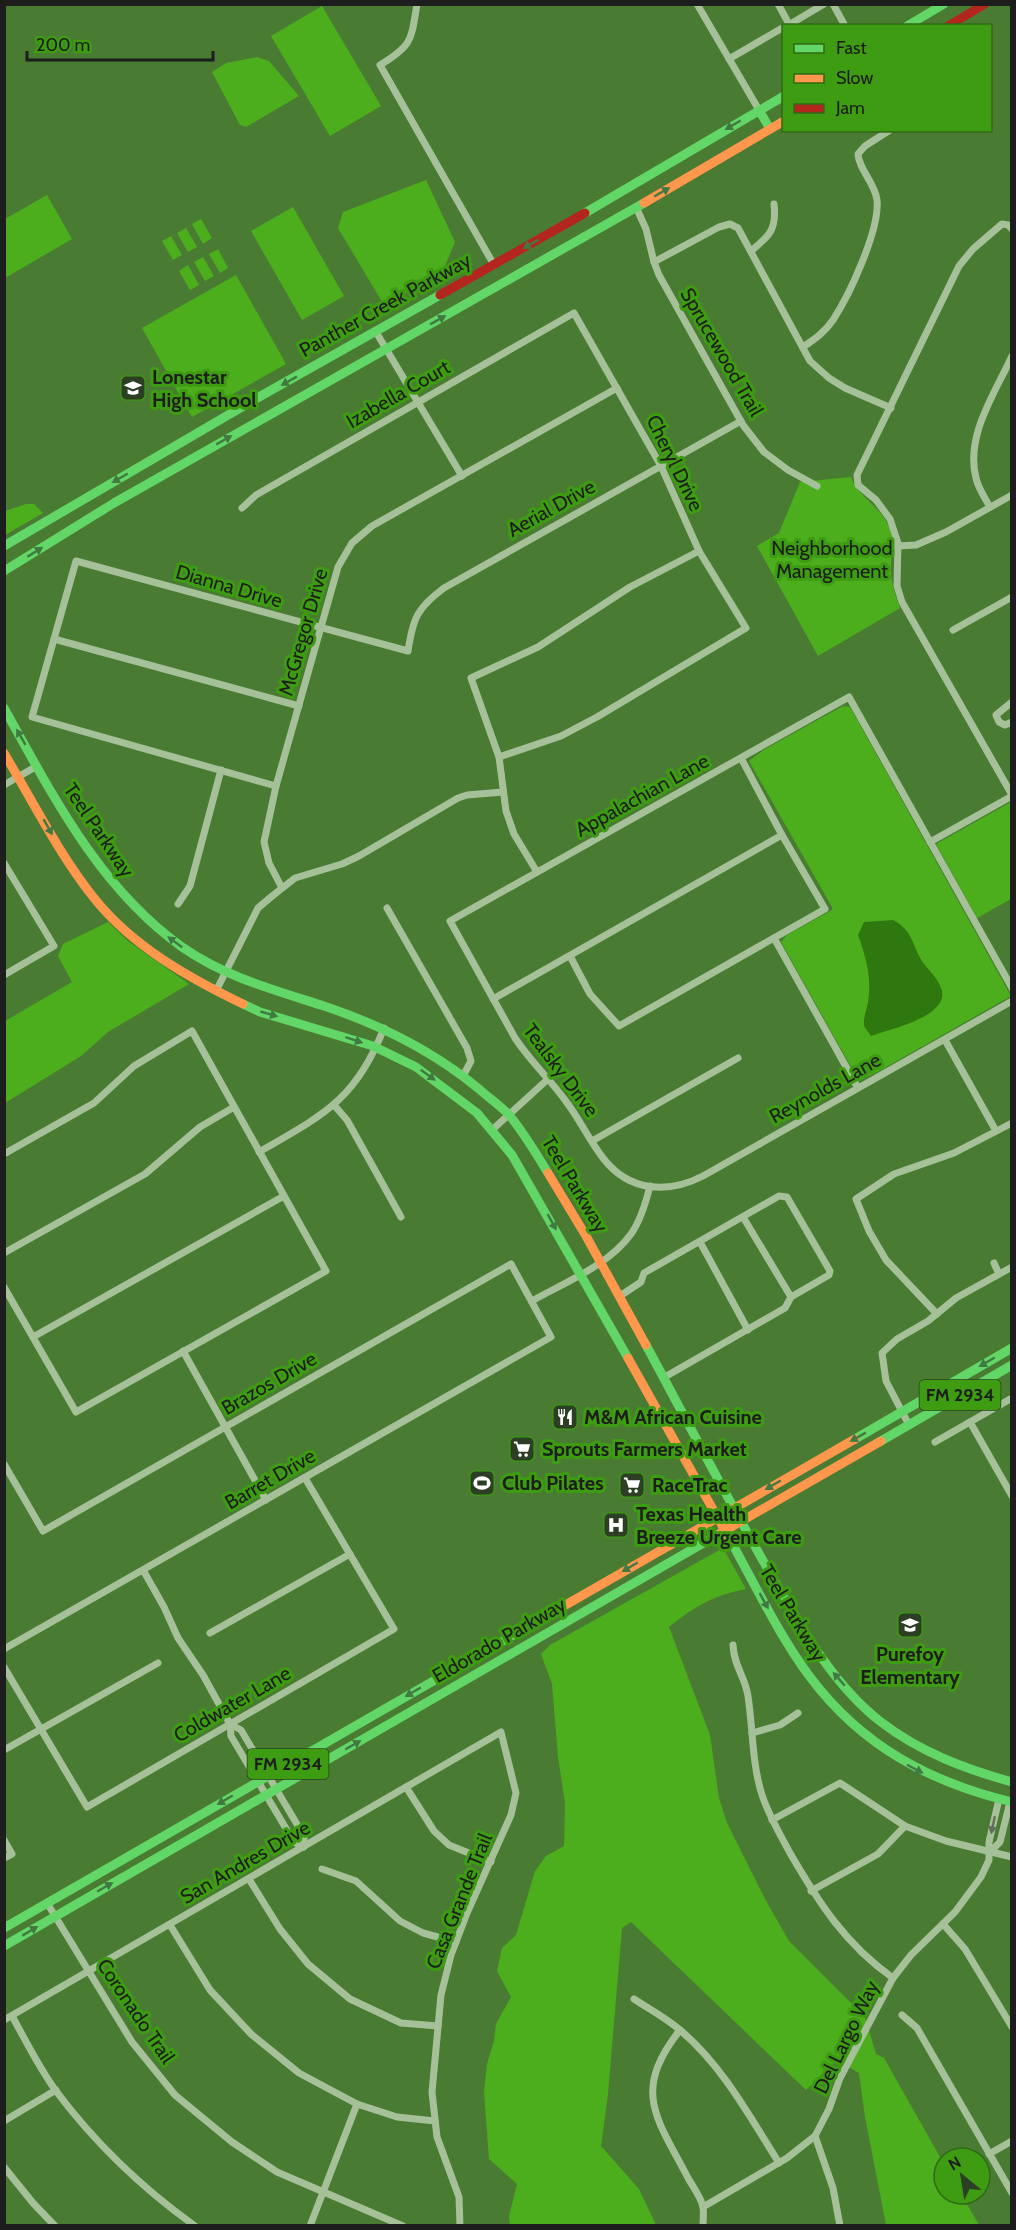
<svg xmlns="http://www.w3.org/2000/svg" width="1016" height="2230" viewBox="0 0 1016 2230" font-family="Cabin,sans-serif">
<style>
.green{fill:#4cae1d}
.water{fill:#2f780f}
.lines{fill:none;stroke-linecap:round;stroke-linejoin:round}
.street{stroke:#a6c19a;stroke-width:7}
.fast{stroke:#63d668;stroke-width:9}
.slow{stroke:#ff974d;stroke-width:9}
.jam{stroke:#b3261e;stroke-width:9}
.oneway{fill:#407a42}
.oneway2{fill:#626f5c}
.labels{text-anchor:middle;stroke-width:6;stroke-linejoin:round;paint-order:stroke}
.shield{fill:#3d9c12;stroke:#27431a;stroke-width:1.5}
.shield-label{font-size:18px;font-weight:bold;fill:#1d1d1d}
.street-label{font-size:20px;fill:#1d1d1d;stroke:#3d9c12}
.poi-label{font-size:20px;font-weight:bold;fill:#1d1d1d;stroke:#3d9c12;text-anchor:start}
.park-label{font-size:20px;fill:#1b1d1b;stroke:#3d9c12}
</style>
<rect width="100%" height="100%" fill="#497c32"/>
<g class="green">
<path d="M 322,6 L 381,106 L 330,136 L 271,36 Z"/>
<path d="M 257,57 L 269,61 L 299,96 L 246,127 L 240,125 L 212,72 L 226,63 Z"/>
<path d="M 426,180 L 455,242 L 442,273 L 384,305 L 338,228 L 343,212 Z"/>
<path d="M 47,195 L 72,239 L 5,278 L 5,219 Z"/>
<path d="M 293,207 L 344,296 L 302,320 L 251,231 Z"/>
<path d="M 201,219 L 212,238 L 203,244 L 192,224 Z"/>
<path d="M 186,228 L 197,247 L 188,252 L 177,233 Z"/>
<path d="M 171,236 L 182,255 L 173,260 L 162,241 Z"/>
<path d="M 218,249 L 228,268 L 220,273 L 209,254 Z"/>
<path d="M 203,257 L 214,276 L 205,281 L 194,262 Z"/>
<path d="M 188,265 L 199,285 L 190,290 L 179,271 Z"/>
<path d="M 236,275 L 286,364 L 192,417 L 142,328 Z"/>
<path d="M 851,477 C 856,495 882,507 890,529 C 896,544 890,557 891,571 C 891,584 896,596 900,608 L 818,656 L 757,546 L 779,533 L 800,482 Z"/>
<path d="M 26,504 L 34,504 L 43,513 L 5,535 L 5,511 Z"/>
<path d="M 843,706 L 850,707 L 1011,996 L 881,1070 L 859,1081 L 781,942 L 787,935 L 832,910 L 832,907 L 749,761 L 765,749 Z"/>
<path d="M 1011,802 L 1011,899 L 977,918 L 936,844 Z"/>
<path d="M 108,922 L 128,941 L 189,984 L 108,1032 L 81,1056 L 5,1103 L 5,1021 L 72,982 L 58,956 L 63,944 Z"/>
<path d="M 723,1548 L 746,1589 C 712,1596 697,1605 669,1627 L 710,1735 L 719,1798 L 727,1823 L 765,1899 L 789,1941 L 865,2017 L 876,2054 L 884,2058 L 944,2164 L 944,2194 L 961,2194 L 979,2225 L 886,2225 L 865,2117 L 859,2073 L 837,2060 L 806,2090 L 631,1922 L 622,1928 L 608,2094 L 601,2146 L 639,2189 L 656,2225 L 510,2225 L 509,2216 L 517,2184 L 489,2159 L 484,2092 L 487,2064 L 494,2041 L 496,2024 L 511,1997 L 497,1971 L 502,1948 L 516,1935 L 535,1871 L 546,1856 L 564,1846 L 565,1803 L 558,1757 L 552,1684 L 541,1654 L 550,1645 Z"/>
</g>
<path class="water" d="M 893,920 C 913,930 912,945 922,961 C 928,970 937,977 941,988 C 952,1016 890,1029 871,1036 L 864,1026 C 863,1017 867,1010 868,1002 C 872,978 866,957 858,935 L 864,922 Z"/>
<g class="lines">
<g class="street">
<path d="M 417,4 C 411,40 413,45 380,65 L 494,265"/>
<path d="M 697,4 L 759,110"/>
<path d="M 778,4 L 789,24"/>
<path d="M 833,4 L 845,26"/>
<path d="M 787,26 L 824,4"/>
<path d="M 729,59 L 784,27"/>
<path d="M 636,207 L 646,229 L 654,262 L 659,275 L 743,425 L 764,452 L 788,470 L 817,486"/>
<path d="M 1012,229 L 1008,225 L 1002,224 L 973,249 L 959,266 L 857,475 L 858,485 L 876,500 L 890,519 L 898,543 L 897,586 L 902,602 L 1012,795"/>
<path d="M 751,251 C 769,236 777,230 774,204"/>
<path d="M 654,262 L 719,227 L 730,224 L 738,228 L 810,361 L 829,378 L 845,388 L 891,408"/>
<path d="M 376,332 L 462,476"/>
<path d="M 803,347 C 815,339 825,332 833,320 C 850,294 880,229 877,200 C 875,183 859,170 858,154 L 865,146 L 890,130"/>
<path d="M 990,507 C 985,498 978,488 976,478 C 965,436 995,393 1012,356"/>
<path d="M 242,508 L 256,495 L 574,313 L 661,466 L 699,551 L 746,628 L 597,717 L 561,736 L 499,757"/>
<path d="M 897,546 L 916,545 L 946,532 L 1012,495"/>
<path d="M 953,630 L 1012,597"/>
<path d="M 54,639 L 299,706"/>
<path d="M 1012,702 L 996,715 L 999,722 L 1005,725 L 1012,722"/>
<path d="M 4,785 L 37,766"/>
<path d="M 276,786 L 32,717 L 76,561 L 408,651 C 413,618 417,608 444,588 L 741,421"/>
<path d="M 930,842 L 1012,796"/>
<path d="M 4,863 L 54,946 L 4,975"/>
<path d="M 537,872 L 514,834 L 506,811 L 499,757 L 471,678 L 538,647 L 630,587 L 699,551"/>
<path d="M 282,888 L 269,863 L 264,842 L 276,786 L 338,567 L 352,543 L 372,526 L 617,388"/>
<path d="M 178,904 L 190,886 L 221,770"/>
<path d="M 387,908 L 467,1048 L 471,1061 L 463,1076"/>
<path d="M 774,938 L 858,1088"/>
<path d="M 570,956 L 590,994 L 619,1026 L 825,909 L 782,835 L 741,758"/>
<path d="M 1012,988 L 849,697 L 450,921 L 515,1038 C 530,1061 549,1078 565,1100 C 579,1118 589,1140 603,1158 C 629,1192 668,1194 703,1176 L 1012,1001"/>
<path d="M 216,991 L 258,908 L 271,897 L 295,878 L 342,864 L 359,856 L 458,798 L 467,795 L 503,792"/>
<path d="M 493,999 L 782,835"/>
<path d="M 945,1040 L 996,1131"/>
<path d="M 334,1105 L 347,1120 L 401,1217"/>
<path d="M 492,1130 L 548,1079"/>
<path d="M 592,1141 L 738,1058"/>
<path d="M 259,1152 C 323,1115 356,1100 384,1028"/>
<path d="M 4,1154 L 94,1103 L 134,1066 L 192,1031 L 326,1271 L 76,1412 L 4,1287"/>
<path d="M 743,1217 L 791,1297"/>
<path d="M 700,1242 L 748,1330"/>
<path d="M 4,1253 L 145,1174 L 200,1127 L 234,1107"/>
<path d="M 994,1263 L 999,1274"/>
<path d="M 620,1296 L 641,1282 L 644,1273 L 779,1196 L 787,1197 L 830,1271 L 829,1275 L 791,1297 L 785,1308 L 663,1378"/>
<path d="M 532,1301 C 565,1282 608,1266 631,1234 C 641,1220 646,1202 650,1186"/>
<path d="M 937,1314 L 886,1260 L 869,1231 L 856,1199 L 894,1174 L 954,1153 L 1012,1123"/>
<path d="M 33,1337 L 284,1196"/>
<path d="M 183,1351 L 266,1500"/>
<path d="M 970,1422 L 1012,1496"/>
<path d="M 909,1425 L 886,1381 L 882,1353 L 897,1339 L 928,1321 L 956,1298 L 1012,1267"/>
<path d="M 935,1442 L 1012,1398"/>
<path d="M 4,1464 L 43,1531 L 511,1264 L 551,1337 L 4,1649"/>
<path d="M 143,1570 L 164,1607 L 178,1638 L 203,1675 L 230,1724 L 231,1736 L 294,1842 L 304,1847 L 304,1836 L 241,1730 L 230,1724"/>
<path d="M 210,1633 L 350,1554"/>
<path d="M 733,1645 C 734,1667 745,1676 748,1696 C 753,1729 752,1764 762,1795 C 769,1816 780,1834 790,1853 C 819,1903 845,1944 893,1978"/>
<path d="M 4,1667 L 87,1807 L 394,1629 L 305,1478"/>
<path d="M 752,1733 L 780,1725 L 798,1713"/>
<path d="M 4,1750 L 158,1663"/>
<path d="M 406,1787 L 434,1831 L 449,1845 L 491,1862"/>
<path d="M 772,1820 L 840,1783 L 905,1826 L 946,1841 L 1012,1857"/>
<path d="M 4,1840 L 12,1854 L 4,1858"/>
<path d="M 991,1851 L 1000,1842 L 1010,1802"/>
<path d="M 322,1869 L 356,1881 L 400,1921 L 423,1933 L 456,1942"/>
<path d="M 249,1879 L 280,1929 L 308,1964 L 350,1999 L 401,2023 L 438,2026"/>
<path d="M 811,1891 L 878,1854 L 905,1826"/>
<path d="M 47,1903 L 132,2042 L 175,2095 L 232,2142 L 277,2172 L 403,2226"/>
<path d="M 943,1924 L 965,1949 L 1012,2027"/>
<path d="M 170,1925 L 210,1990 L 251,2034 L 299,2073 L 357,2104 L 397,2117 L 435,2121"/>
<path d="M 634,1999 C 649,2009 666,2018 680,2030 C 722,2065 750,2117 779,2163"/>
<path d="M 902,2015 L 917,2028 L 1012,2193"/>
<path d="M 12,2016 C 26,2041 39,2068 56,2091 C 95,2143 142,2188 195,2226"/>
<path d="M 4,2020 L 501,1732 L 516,1793 L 511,1815 L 467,1913 L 451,1955 L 441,1995 L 432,2092 L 437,2137 L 459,2197 L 460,2226"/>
<path d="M 680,2030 C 631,2092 657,2118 688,2178 C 693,2187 701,2197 703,2207 C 704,2212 703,2220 703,2226"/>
<path d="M 4,2121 L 56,2090"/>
<path d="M 815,2136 L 833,2188 L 840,2226"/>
<path d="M 989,2154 L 1012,2141"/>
<path d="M 4,2167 L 33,2203 L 55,2226"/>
<path d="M 703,2207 L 787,2158 L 815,2136 L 829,2109 L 840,2078 L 893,1978 L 911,1955 L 955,1912 L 981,1877 L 989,1860 L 989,1842 L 999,1799"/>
<path d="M 310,2226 L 357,2104"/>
</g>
<g class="fast">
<path d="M 907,26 L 944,4"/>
<path d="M 759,110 L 770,129"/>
<path d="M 585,213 L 784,96"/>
<path d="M 4,546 L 259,397 L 440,295"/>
<path d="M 4,571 L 114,503 L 644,203"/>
<path d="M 4,708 C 52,794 99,888 182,947 C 225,977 274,990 324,1006 C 381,1025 432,1050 479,1089 C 489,1098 501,1106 510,1116 C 524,1133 536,1153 548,1173"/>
<path d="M 243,1004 L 260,1012 L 373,1046 L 416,1067 L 477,1113 L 512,1155 L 628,1358"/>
<path d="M 646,1345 C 687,1421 727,1498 770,1573 C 801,1626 831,1683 881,1722 C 920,1752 965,1769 1012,1782"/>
<path d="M 855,1439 L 1012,1348"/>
<path d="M 881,1441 L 1012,1365"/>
<path d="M 729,1538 C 755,1584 778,1634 810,1677 C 862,1746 929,1782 1012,1802"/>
<path d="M 4,1928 L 515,1634"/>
<path d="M 4,1946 L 719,1534"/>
</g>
<g class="slow">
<path d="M 644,203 L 784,121"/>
<path d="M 4,753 C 33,802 59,854 94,898 C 132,946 189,978 243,1004"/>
<path d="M 548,1173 L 586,1236 L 646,1345"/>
<path d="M 628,1358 L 729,1538"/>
<path d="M 719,1534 L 881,1441"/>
<path d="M 515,1634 L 855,1439"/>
</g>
<g class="jam">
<path d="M 948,26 L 985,4"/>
<path d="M 440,295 L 585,213"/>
</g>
</g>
<defs><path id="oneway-solid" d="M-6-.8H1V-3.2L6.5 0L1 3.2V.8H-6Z" transform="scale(1.5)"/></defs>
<g class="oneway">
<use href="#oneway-solid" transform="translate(733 125) rotate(150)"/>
<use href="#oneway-solid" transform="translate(662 192) rotate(-30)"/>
<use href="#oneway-solid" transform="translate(531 244) rotate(150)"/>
<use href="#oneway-solid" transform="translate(438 320) rotate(-29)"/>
<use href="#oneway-solid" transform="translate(289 381) rotate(151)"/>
<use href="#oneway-solid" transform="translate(224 440) rotate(-30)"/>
<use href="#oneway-solid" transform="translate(120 478) rotate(150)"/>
<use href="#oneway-solid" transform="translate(35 552) rotate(-32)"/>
<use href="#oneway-solid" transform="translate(21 737) rotate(-120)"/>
<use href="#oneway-solid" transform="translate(48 827) rotate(60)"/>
<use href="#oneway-solid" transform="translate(175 942) rotate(-144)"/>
<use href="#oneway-solid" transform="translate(269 1014) rotate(16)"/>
<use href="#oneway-solid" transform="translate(354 1040) rotate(18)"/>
<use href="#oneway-solid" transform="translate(428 1075) rotate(36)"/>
<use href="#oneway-solid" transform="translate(552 1222) rotate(61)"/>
<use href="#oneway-solid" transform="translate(987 1362) rotate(150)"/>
<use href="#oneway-solid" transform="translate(858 1437) rotate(151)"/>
<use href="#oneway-solid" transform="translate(773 1485) rotate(150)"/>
<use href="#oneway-solid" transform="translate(630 1567) rotate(150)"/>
<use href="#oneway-solid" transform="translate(764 1601) rotate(61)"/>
<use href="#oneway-solid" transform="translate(839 1679) rotate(-131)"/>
<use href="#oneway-solid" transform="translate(413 1692) rotate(150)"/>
<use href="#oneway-solid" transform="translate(353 1745) rotate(-30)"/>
<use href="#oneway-solid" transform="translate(915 1769) rotate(28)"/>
<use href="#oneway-solid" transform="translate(225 1800) rotate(150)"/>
<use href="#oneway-solid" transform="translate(105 1887) rotate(-30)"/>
<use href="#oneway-solid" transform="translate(30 1931) rotate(-31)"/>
</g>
<use class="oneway2" href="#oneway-solid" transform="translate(993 1825) rotate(102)"/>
<defs>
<g id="school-square" transform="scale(1.35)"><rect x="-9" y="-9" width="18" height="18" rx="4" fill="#2c3e24" stroke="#3d9c12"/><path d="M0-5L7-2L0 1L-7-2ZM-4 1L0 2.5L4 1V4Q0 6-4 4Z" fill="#fff"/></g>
<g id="restaurant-square" transform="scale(1.35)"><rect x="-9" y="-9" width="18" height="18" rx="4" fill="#2c3e24" stroke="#3d9c12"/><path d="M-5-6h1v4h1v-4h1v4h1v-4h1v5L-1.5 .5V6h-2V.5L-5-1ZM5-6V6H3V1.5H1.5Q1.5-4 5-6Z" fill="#fff"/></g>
<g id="supermarket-square" transform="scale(1.35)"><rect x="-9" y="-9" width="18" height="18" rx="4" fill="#2c3e24" stroke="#3d9c12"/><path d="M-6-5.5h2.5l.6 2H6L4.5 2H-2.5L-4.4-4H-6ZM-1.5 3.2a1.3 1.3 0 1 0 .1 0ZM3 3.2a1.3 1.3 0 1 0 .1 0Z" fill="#fff"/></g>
<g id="stadium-square" transform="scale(1.35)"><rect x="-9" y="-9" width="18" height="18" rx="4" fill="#2c3e24" stroke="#3d9c12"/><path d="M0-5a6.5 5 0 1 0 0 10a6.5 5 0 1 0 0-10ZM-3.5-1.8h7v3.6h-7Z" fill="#fff"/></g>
<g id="hospital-square" transform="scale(1.35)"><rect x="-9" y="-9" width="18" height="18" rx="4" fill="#2c3e24" stroke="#3d9c12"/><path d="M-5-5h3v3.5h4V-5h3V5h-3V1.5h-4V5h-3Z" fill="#fff"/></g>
</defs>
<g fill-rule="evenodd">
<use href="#school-square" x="133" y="388"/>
<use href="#restaurant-square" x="565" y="1417"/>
<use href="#supermarket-square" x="522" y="1449"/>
<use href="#stadium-square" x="482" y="1483"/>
<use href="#supermarket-square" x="632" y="1485"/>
<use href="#hospital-square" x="616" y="1525"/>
<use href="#school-square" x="910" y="1625"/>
</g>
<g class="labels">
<g class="shield">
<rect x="919.5" y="1380" width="81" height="30" rx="4.5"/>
<rect x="247.5" y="1749" width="81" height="30" rx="4.5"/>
</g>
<g class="shield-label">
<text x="960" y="1401">FM 2934</text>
<text x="288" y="1770">FM 2934</text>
</g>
<g class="street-label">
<text transform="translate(385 305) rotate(-29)" y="7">Panther Creek Parkway</text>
<text transform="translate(722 352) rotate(60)" y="7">Sprucewood Trail</text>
<text transform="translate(398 394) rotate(-30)" y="7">Izabella Court</text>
<text transform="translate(675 463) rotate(64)" y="7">Cheryl Drive</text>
<text transform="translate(551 508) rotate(-29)" y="7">Aerial Drive</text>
<text transform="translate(229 586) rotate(16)" y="7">Dianna Drive</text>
<text transform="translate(303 632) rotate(-74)" y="7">McGregor Drive</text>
<text transform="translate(642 795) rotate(-29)" y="7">Appalachian Lane</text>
<text transform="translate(99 830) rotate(56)" y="7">Teel Parkway</text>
<text transform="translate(561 1070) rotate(53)" y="7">Tealsky Drive</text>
<text transform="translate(825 1088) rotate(-29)" y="7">Reynolds Lane</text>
<text transform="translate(575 1184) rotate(59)" y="7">Teel Parkway</text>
<text transform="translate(269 1383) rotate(-30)" y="7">Brazos Drive</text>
<text transform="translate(270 1479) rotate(-30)" y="7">Barret Drive</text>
<text transform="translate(793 1613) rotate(59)" y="7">Teel Parkway</text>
<text transform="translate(499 1640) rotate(-30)" y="7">Eldorado Parkway</text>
<text transform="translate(232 1704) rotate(-30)" y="7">Coldwater Lane</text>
<text transform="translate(245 1862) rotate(-30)" y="7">San Andres Drive</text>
<text transform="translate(459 1901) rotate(-68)" y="7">Casa Grande Trail</text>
<text transform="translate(136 2011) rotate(56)" y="7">Coronado Trail</text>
<text transform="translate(846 2037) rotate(-64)" y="7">Del Largo Way</text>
</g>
<g class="poi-label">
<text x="152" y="384">Lonestar<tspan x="152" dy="23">High School</tspan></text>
<text x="584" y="1424">M&amp;M African Cuisine</text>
<text x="542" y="1456">Sprouts Farmers Market</text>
<text x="502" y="1490">Club Pilates</text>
<text x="652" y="1492">RaceTrac</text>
<text x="636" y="1521">Texas Health<tspan x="636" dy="23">Breeze Urgent Care</tspan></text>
<text x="910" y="1661" text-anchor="middle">Purefoy<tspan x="910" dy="23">Elementary</tspan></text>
</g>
<g class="park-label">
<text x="832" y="555">Neighborhood<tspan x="832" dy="23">Management</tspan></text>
</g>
</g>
<rect width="1016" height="2230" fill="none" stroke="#1d1d1d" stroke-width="12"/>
<rect x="782" y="24" width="210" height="108" fill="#3d9c12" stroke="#306916" stroke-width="1.5"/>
<rect x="794" y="44" width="30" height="9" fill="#63d668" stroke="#306916" stroke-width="1.5"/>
<text x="836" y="54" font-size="18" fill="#1d1d1d">Fast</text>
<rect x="794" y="74" width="30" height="9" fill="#ff974d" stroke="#306916" stroke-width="1.5"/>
<text x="836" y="84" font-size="18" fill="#1d1d1d">Slow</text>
<rect x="794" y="104" width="30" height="9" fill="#b3261e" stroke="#306916" stroke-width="1.5"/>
<text x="836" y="114" font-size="18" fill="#1d1d1d">Jam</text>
<g transform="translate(962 2176) rotate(330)"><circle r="28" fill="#3d9c12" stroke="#306916" stroke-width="1.5"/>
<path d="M0-4.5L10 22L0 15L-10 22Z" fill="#2c3e24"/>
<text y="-9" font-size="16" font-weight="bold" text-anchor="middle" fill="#1d1d1d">N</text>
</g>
<path d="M27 51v9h186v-9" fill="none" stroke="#1d1d1d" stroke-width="3"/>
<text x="36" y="51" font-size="18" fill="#1d1d1d" stroke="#3d9c12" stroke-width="4.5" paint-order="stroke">200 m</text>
</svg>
